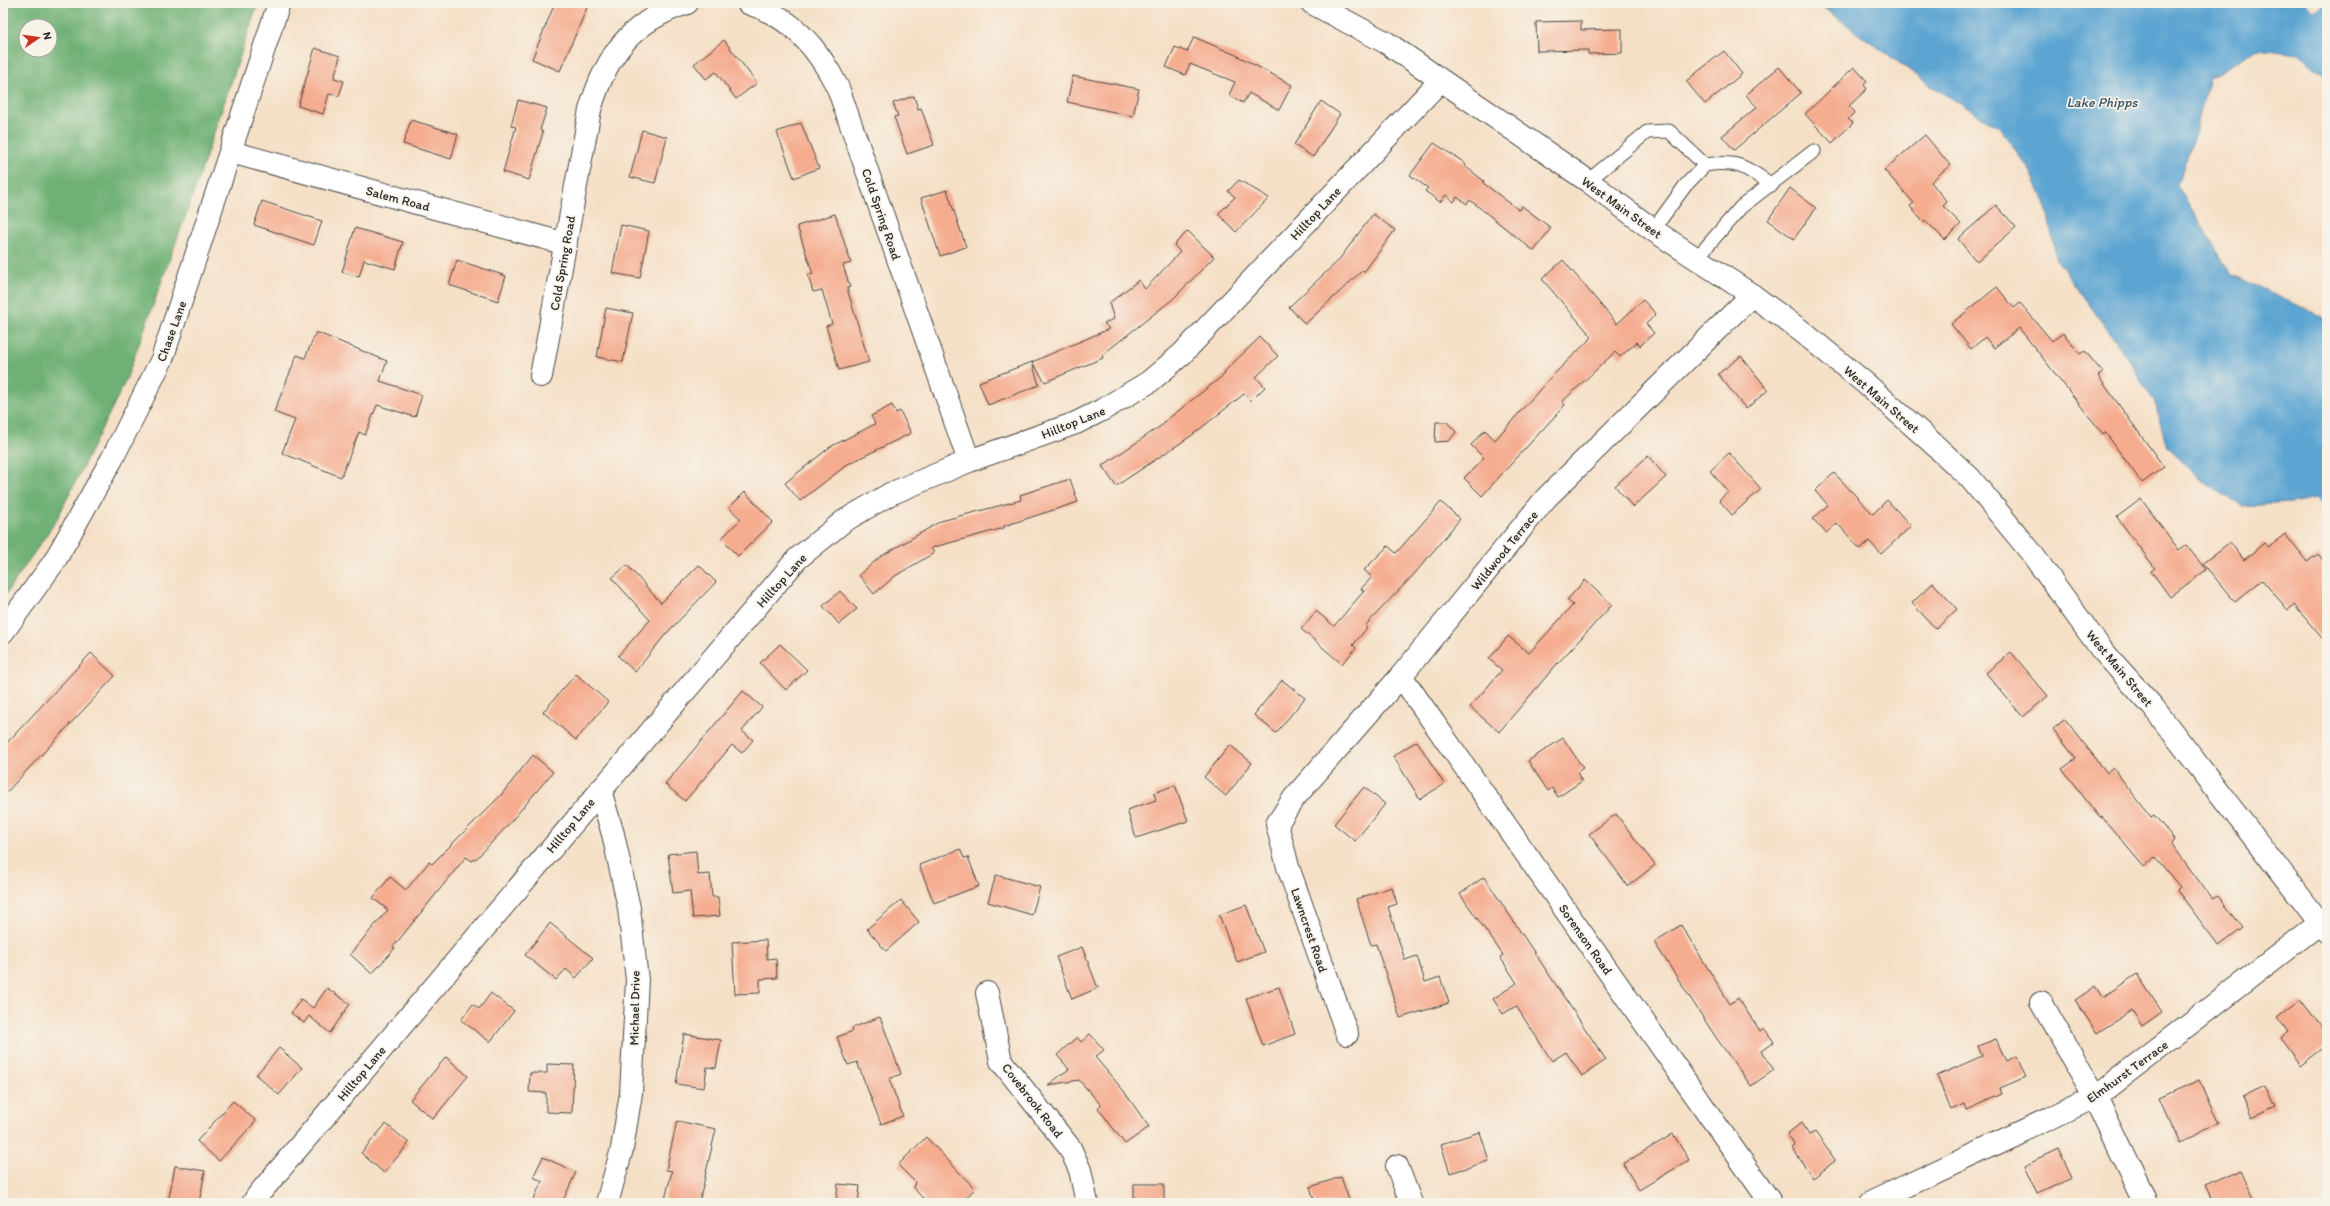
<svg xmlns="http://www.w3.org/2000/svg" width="2330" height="1206" viewBox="0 0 2330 1206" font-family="Itim,sans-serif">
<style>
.forest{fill:#6eb074;stroke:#4c6e50;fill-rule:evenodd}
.water{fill:#5ba4d2;stroke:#43687e}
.building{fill:#f5ac8f}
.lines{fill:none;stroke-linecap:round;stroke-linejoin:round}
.service-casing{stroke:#494642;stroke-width:15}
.minor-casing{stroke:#494642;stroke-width:24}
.tertiary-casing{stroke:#494642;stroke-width:24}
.service{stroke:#fff;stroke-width:13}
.minor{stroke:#fff;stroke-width:22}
.tertiary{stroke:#fff;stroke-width:22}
.labels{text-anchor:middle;stroke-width:3.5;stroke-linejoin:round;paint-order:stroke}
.street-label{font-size:13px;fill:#2b2b2b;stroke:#f7f3e8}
.water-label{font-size:14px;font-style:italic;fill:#3c5565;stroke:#f7f3e8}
</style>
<rect width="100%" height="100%" fill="#f7f3e8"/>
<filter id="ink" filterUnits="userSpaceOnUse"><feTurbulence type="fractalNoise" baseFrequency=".025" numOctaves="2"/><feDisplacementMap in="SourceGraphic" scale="8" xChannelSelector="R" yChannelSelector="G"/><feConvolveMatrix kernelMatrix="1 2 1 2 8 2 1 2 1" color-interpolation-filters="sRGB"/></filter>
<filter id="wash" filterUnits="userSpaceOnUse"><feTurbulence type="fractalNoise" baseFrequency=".012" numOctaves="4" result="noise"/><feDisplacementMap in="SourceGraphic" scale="16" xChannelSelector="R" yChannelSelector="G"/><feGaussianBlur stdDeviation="0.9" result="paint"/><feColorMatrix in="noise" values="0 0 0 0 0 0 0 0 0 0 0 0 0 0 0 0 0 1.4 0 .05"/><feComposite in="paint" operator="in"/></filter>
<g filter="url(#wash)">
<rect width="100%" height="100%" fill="#f5e0c7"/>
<path class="forest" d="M 3,3 L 258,3 L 193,195 L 126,380 L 56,521 L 3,598 ZM 26,26 L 50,26 L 50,50 L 26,50 Z"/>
<path class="water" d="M 1817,3 L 2306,3 L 2314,11 L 2327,4 L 2327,79 L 2298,54 L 2258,49 L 2209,77 L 2195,134 L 2177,185 L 2231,274 L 2327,319 L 2327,509 L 2317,498 L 2291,503 L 2243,506 L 2206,484 L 2167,447 L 2155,403 L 2122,350 L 2057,260 L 2045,202 L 2029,169 L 1999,127 L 1931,86 Z"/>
<g id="blocks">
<g class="building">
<path d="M 555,3 L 589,3 L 560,71 L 532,59 Z"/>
<path d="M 1581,21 L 1581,30 L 1622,29 L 1622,53 L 1588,54 L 1588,50 L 1537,51 L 1536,22 Z"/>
<path d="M 1194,37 L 1236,55 L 1292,85 L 1279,110 L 1249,93 L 1243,103 L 1229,95 L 1235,82 L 1190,64 L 1185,75 L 1166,67 L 1175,47 L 1187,52 Z"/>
<path d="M 724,40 L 757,83 L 736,99 L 716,72 L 706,79 L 694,64 Z"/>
<path d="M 315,48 L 340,56 L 334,78 L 344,81 L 339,96 L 329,94 L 323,114 L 298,106 Z"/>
<path d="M 1724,51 L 1742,74 L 1705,104 L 1686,81 Z"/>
<path d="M 1779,67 L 1801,93 L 1734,150 L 1722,136 L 1757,107 L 1746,95 Z"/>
<path d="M 1854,67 L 1867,81 L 1864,85 L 1867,89 L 1849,106 L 1855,112 L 1848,119 L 1853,123 L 1832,143 L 1805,114 Z"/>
<path d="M 1073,76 L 1139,89 L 1133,116 L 1067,102 Z"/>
<path d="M 914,96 L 918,109 L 921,108 L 934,145 L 907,154 L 894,117 L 898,116 L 893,103 Z"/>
<path d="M 518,100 L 547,108 L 540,130 L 543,132 L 529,180 L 503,172 L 516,127 L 511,126 Z"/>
<path d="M 1321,101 L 1340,114 L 1313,157 L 1294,145 Z"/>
<path d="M 411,120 L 458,134 L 451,159 L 403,144 Z"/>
<path d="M 801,123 L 819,168 L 794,178 L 777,132 Z"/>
<path d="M 642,130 L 667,137 L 655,183 L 630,177 Z"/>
<path d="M 1925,135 L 1950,165 L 1931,182 L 1947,202 L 1943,206 L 1961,224 L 1945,240 L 1925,220 L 1923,222 L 1910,206 L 1914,203 L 1884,170 Z"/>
<path d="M 1434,143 L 1465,163 L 1466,167 L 1484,181 L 1483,183 L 1519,210 L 1522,206 L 1551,228 L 1534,251 L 1470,200 L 1467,204 L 1457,197 L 1454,202 L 1446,195 L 1440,202 L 1425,191 L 1428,188 L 1410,175 Z"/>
<path d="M 1239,180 L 1269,198 L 1236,232 L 1218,214 L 1235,197 L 1228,191 Z"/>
<path d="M 1790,188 L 1816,208 L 1794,239 L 1768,220 Z"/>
<path d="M 947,190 L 966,247 L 940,256 L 921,198 Z"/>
<path d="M 262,201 L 322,221 L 314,245 L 254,225 Z"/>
<path d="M 1996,205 L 2016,227 L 1977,262 L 1958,239 Z"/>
<path d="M 835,214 L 851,263 L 843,265 L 850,287 L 847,288 L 869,362 L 839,370 L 826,326 L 832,324 L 822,290 L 813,292 L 808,275 L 813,274 L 797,226 Z"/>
<path d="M 1373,214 L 1395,230 L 1364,272 L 1363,270 L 1305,324 L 1289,307 L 1338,261 Z"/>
<path d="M 621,225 L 649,231 L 640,278 L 612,273 Z"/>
<path d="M 355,228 L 403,242 L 395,269 L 364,260 L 359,277 L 342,272 Z"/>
<path d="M 1188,231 L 1214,257 L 1173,299 L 1102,355 L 1103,358 L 1045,382 L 1032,362 L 1109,329 L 1104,323 L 1114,319 L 1109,303 L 1139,280 L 1145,289 L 1180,252 L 1174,245 Z"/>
<path d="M 457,260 L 506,276 L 498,301 L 449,285 Z"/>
<path d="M 1563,260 L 1617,324 L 1643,300 L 1656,314 L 1646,324 L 1654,333 L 1640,346 L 1637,342 L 1620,357 L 1615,352 L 1562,402 L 1565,405 L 1482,496 L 1464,478 L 1484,458 L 1471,445 L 1485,430 L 1495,440 L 1551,377 L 1592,337 L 1542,279 Z"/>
<path d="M 1997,287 L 2014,308 L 2020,303 L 2052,341 L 2063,333 L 2080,354 L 2085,351 L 2103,373 L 2098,376 L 2164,467 L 2142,483 L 2105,432 L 2103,434 L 2019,328 L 1994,348 L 1985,337 L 1971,349 L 1951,324 Z"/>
<path d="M 606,308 L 633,313 L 623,362 L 597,357 Z"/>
<path d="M 316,332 L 387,361 L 380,381 L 422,395 L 415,417 L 377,405 L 365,435 L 359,432 L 341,477 L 282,453 L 295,420 L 274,412 L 297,355 L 305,358 Z"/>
<path d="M 1260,337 L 1278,356 L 1256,377 L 1265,387 L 1251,401 L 1244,394 L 1191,436 L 1116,486 L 1102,466 L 1165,423 L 1164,422 L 1225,374 L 1224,372 Z"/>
<path d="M 1741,356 L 1768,390 L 1746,409 L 1718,374 Z"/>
<path d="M 1032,362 L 1039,385 L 988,405 L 979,382 Z"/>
<path d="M 892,405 L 896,413 L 900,411 L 911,433 L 848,464 L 800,501 L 785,483 L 830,447 L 875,424 L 871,416 Z"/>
<path d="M 1436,422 L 1447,422 L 1456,432 L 1449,441 L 1435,442 Z"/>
<path d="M 1729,453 L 1761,489 L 1732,515 L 1719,500 L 1728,492 L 1710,471 Z"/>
<path d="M 1648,456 L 1666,477 L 1633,507 L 1615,486 Z"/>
<path d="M 1834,473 L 1873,514 L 1887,500 L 1911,526 L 1881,554 L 1869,541 L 1860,549 L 1837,523 L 1826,533 L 1813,519 L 1828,505 L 1815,491 Z"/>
<path d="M 1070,479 L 1078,502 L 1004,526 L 1004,528 L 931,548 L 934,553 L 895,576 L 874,594 L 859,575 L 880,557 L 941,521 L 1021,500 L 1020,495 Z"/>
<path d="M 745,492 L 773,522 L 738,556 L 721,539 L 741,519 L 729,508 Z"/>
<path d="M 2141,499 L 2179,550 L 2186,545 L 2206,570 L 2170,597 L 2151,571 L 2155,568 L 2117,517 Z"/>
<path d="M 1441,502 L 1460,519 L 1416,572 L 1365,626 L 1367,628 L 1353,645 L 1356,648 L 1342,664 L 1301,629 L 1316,611 L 1334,626 L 1364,591 L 1361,589 L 1372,577 L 1364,570 L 1388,546 L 1396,553 Z"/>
<path d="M 2285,534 L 2307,562 L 2318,554 L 2327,565 L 2327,644 L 2294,605 L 2288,610 L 2262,580 L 2235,602 L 2203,563 L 2230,542 L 2244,560 L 2264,543 L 2268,547 Z"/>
<path d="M 627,565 L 661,603 L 699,565 L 716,582 L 665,635 L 635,672 L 618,656 L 650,620 L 612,578 Z"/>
<path d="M 1585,580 L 1612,605 L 1557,664 L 1499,732 L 1470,707 L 1502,670 L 1489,659 L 1508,636 L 1529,653 L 1573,605 L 1567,600 Z"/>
<path d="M 1933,583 L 1957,609 L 1936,629 L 1912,603 Z"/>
<path d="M 840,591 L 857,609 L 839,624 L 823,606 Z"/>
<path d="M 780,644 L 807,670 L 786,690 L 760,663 Z"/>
<path d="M 2011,652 L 2048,696 L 2023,717 L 1986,673 Z"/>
<path d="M 91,653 L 115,676 L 3,796 L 3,747 Z"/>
<path d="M 576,674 L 608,702 L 576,740 L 543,712 Z"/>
<path d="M 1282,680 L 1305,698 L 1276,733 L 1254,715 Z"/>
<path d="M 743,691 L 762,707 L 742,731 L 753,740 L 742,753 L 732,745 L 685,801 L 665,784 Z"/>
<path d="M 2065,719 L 2107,773 L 2113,768 L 2151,817 L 2154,815 L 2174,839 L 2171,843 L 2212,899 L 2218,896 L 2243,928 L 2219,946 L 2177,890 L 2180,887 L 2155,857 L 2144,867 L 2102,817 L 2100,818 L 2062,769 L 2076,759 L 2053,729 Z"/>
<path d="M 1563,738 L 1583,768 L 1577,772 L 1582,781 L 1558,797 L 1552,788 L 1548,791 L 1528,761 Z"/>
<path d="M 1417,741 L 1444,784 L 1420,799 L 1393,756 Z"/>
<path d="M 1230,745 L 1252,763 L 1226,796 L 1204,777 Z"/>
<path d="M 533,755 L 553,772 L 508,825 L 478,857 L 472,861 L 466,857 L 393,947 L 395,948 L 372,974 L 350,954 L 388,910 L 373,898 L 390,877 L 406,890 L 429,862 L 432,864 L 501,795 Z"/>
<path d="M 1175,785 L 1188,821 L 1136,838 L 1127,810 L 1156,800 L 1154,793 Z"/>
<path d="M 1364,787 L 1385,804 L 1355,841 L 1334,824 Z"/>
<path d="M 1616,814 L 1655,865 L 1628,886 L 1589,834 Z"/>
<path d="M 960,849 L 964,858 L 968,857 L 979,886 L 934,903 L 919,865 Z"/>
<path d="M 696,851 L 698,875 L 710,874 L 712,897 L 718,897 L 720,916 L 693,918 L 690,891 L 673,893 L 668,854 Z"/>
<path d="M 996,875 L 1040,887 L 1032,915 L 988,902 Z"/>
<path d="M 1484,877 L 1606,1060 L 1582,1076 L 1566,1052 L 1552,1061 L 1516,1006 L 1503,1014 L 1493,999 L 1517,983 L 1500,957 L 1503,955 L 1460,894 Z"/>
<path d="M 1392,887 L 1397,904 L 1388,907 L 1405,960 L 1417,956 L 1425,982 L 1440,977 L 1449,1003 L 1400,1018 L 1376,944 L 1371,945 L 1356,899 Z"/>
<path d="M 901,900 L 919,922 L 886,951 L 867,929 Z"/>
<path d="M 1246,905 L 1264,952 L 1237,962 L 1219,915 Z"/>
<path d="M 550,923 L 593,958 L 576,978 L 566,969 L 556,980 L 525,955 Z"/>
<path d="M 1681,925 L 1730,1004 L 1738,998 L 1760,1031 L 1764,1028 L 1774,1042 L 1761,1051 L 1774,1070 L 1751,1086 L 1717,1039 L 1654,942 Z"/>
<path d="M 766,940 L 767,959 L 776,958 L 777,978 L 760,979 L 760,993 L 735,994 L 732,942 Z"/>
<path d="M 1082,947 L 1098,988 L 1072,999 L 1056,957 Z"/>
<path d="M 2137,974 L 2162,1012 L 2142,1026 L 2132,1010 L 2097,1033 L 2075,1000 L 2096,986 L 2103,997 Z"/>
<path d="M 1279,987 L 1295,1034 L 1263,1046 L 1246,998 Z"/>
<path d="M 327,988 L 350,1004 L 330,1033 L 309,1016 L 304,1023 L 291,1013 L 301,999 L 313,1008 Z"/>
<path d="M 491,993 L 514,1011 L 490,1042 L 461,1020 L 473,1004 L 479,1009 Z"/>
<path d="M 2300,1000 L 2327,1035 L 2327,1045 L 2301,1065 L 2281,1038 L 2289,1032 L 2278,1017 Z"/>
<path d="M 880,1017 L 901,1074 L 889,1079 L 903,1116 L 881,1124 L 857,1062 L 848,1065 L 837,1037 L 853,1031 L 852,1028 Z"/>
<path d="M 684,1034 L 721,1040 L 716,1068 L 707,1067 L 704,1088 L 676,1084 Z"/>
<path d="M 1090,1034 L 1104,1050 L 1095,1057 L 1123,1090 L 1149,1127 L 1125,1144 L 1098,1108 L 1101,1105 L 1079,1080 L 1048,1085 L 1069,1069 L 1057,1055 L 1077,1037 L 1081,1042 Z"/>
<path d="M 1996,1039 L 2006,1061 L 2017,1056 L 2026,1077 L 2000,1088 L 2002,1094 L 1966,1110 L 1964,1104 L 1951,1110 L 1937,1076 L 1982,1056 L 1978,1046 Z"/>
<path d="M 279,1048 L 302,1068 L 279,1095 L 256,1075 Z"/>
<path d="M 446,1057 L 468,1076 L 433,1119 L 410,1100 Z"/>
<path d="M 547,1064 L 574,1065 L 572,1113 L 546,1112 L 546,1093 L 529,1092 L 530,1073 L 547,1073 Z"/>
<path d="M 2199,1080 L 2219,1125 L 2179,1143 L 2159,1098 Z"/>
<path d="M 2266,1086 L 2276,1107 L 2251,1118 L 2242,1096 Z"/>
<path d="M 233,1101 L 256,1121 L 219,1161 L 197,1141 Z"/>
<path d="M 677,1121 L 716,1129 L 699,1203 L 664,1203 L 672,1171 L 666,1170 Z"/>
<path d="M 1801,1123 L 1809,1135 L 1815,1132 L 1836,1161 L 1813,1178 L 1792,1148 L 1795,1146 L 1787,1134 Z"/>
<path d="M 386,1124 L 409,1143 L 384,1173 L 361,1153 Z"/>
<path d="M 1480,1132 L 1489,1161 L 1450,1173 L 1441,1144 Z"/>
<path d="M 1673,1134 L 1689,1160 L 1639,1190 L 1623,1164 Z"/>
<path d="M 926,1137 L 975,1189 L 960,1203 L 928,1203 L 913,1188 L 915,1182 L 898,1165 Z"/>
<path d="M 2058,1149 L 2072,1178 L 2037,1194 L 2024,1165 Z"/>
<path d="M 543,1157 L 576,1172 L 562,1203 L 532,1203 L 542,1181 L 533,1177 Z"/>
<path d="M 175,1166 L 205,1171 L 199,1203 L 168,1203 Z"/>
<path d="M 2240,1170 L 2255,1203 L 2213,1203 L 2205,1186 Z"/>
<path d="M 1341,1177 L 1350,1203 L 1315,1203 L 1310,1187 Z"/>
<path d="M 838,1184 L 860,1186 L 858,1203 L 836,1203 Z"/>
<rect x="1134" y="1184" width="30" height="19"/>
</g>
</g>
</g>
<g filter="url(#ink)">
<use href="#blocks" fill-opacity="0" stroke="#494642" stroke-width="1"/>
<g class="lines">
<g class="service-casing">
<g id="service">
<path d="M 1588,181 L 1647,132 L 1669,131 L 1705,165"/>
<path d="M 1653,230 L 1685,186 L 1705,165 C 1739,160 1745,167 1772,185"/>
<path d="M 1696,259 L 1741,207 L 1814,151"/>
</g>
</g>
<g class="minor-casing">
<g id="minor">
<path d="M 748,3 C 792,17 818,48 838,88 L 969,461"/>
<path d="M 231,152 L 566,244"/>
<path d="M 541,376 L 590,110 C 606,55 631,21 687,3"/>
<path d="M 3,632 L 54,562 L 112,459 L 162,359 L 279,3"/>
<path d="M 1401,676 L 1771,1203"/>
<path d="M 600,790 L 613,834 L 629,908 L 637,980 L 631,1093 L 622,1149 L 607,1203"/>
<path d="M 987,993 L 1001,1061 L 1070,1148 L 1080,1170 L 1087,1203"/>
<path d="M 2041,1002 L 2095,1097 L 2146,1203"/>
<path d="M 1347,1034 L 1288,867 L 1277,824 L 1294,798 L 1401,676 L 1546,498 L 1752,295"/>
<path d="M 1397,1166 L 1411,1203"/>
<path d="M 253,1203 L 258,1195 L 797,559 L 844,521 L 890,494 L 969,461 L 1076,423 L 1102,410 L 1149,382 L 1182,354 L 1440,81"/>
<path d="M 1870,1203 L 2095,1097 L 2320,923"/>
</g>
</g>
<g class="tertiary-casing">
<path id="tertiary" d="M 1312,3 L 1387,43 L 1588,181 L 1653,230 L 1752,295 L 1800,330 L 1865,383 L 1928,439 L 1970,478 L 2030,551 L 2101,649 L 2153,707 L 2327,932"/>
</g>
<use href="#service" class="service"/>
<use href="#minor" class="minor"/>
<use href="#tertiary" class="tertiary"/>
</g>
</g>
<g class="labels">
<g class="street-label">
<text transform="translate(398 198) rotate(15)" y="5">Salem Road</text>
<text transform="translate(1622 207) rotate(36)" y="5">West Main Street</text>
<text transform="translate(1315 213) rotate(-47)" y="5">Hilltop Lane</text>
<text transform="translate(882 214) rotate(71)" y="5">Cold Spring Road</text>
<text transform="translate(562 263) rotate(-80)" y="5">Cold Spring Road</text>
<text transform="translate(171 331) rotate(-70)" y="5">Chase Lane</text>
<text transform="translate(1882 399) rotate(41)" y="5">West Main Street</text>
<text transform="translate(1073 422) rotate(-22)" y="5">Hilltop Lane</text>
<text transform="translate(1504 550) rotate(-51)" y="5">Wildwood Terrace</text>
<text transform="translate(781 580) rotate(-48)" y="5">Hilltop Lane</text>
<text transform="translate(2120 668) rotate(50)" y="5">West Main Street</text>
<text transform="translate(570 825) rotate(-50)" y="5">Hilltop Lane</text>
<text transform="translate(1310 930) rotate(71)" y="5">Lawncrest Road</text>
<text transform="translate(1586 939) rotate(55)" y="5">Sorenson Road</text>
<text transform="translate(634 1008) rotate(-89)" y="5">Michael Drive</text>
<text transform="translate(2127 1071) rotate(-36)" y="5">Elmhurst Terrace</text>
<text transform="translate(361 1073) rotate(-50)" y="5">Hilltop Lane</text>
<text transform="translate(1033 1100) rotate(52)" y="5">Covebrook Road</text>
</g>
<g class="water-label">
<text x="2102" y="107">Lake Phipps</text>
</g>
</g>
<rect width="2330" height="1206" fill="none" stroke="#f7f3e8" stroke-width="16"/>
<g transform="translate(38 38) rotate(77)"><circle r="19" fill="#f7f3e8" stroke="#a5a39c"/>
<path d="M0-3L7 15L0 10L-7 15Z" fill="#c8321e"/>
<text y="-6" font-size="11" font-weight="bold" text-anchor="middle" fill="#2b2b2b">N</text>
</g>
</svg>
